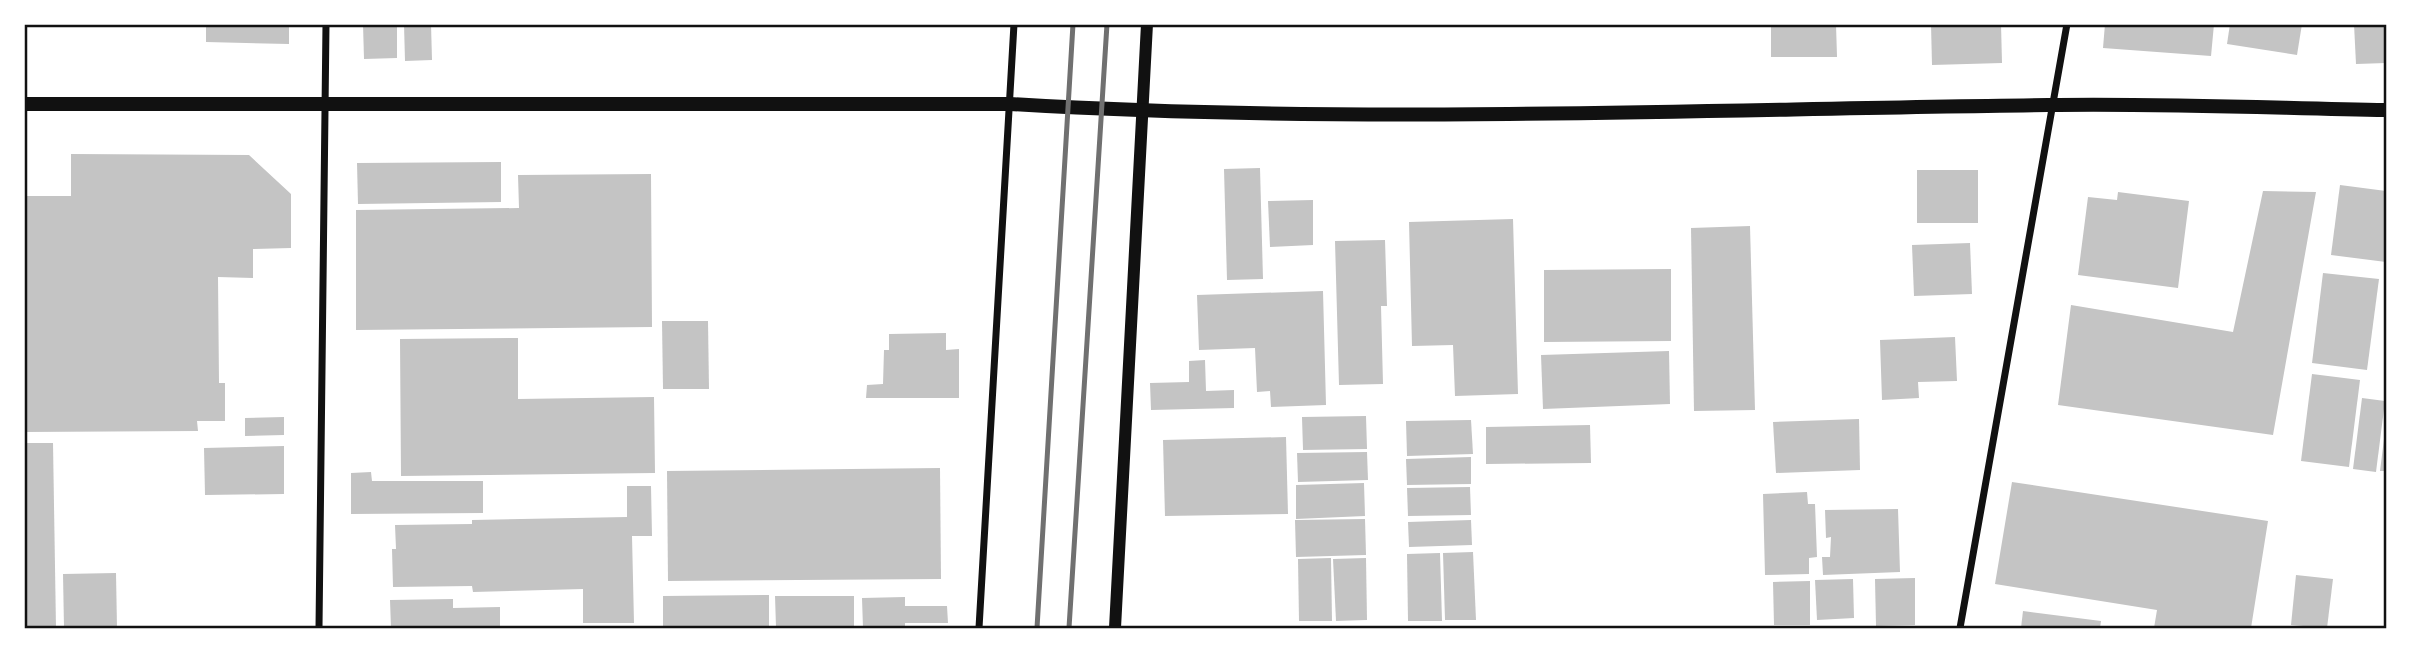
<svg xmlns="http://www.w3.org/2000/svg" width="2411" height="653" viewBox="0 0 2411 653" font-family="'Fira Sans Condensed',sans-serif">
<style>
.building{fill:#c4c4c4}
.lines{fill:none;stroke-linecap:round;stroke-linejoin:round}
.minor{stroke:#111;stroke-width:7}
.tertiary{stroke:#111;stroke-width:12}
.secondary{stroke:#111;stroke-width:14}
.rail{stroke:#707070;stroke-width:5}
.neatline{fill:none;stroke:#111;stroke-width:2.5}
</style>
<rect width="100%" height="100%" fill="#fff"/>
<g class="building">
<path d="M 206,24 L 289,24 L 289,44 L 206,42 Z"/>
<path d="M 363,24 L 397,24 L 397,58 L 364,59 Z"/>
<path d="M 404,24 L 431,24 L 432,60 L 405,61 Z"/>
<path d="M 1771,24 L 1836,24 L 1837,57 L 1771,57 Z"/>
<path d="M 1931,24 L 2001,24 L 2002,63 L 1932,65 Z"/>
<path d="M 2105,24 L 2214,24 L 2211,56 L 2103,48 Z"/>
<path d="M 2230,24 L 2302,24 L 2297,55 L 2227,44 Z"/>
<path d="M 2354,24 L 2386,24 L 2386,63 L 2356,64 Z"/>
<path d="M 71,154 L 249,155 L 291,194 L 291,248 L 253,249 L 253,278 L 218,277 L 219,383 L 225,383 L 225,421 L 197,421 L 198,431 L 24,432 L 24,196 L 71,196 Z"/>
<path d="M 501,162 L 501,202 L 358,204 L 357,163 Z"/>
<path d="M 1260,168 L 1263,279 L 1227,280 L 1224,169 Z"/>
<rect x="1917" y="170" width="61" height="53"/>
<path d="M 651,174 L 652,327 L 356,330 L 356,210 L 519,208 L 518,175 Z"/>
<path d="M 2340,185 L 2386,191 L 2386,262 L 2331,255 Z"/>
<path d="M 2263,191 L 2316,192 L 2273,435 L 2058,405 L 2071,305 L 2233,332 Z"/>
<path d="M 2118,192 L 2189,201 L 2178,288 L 2078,275 L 2088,197 L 2117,200 Z"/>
<path d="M 1313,200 L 1313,245 L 1270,247 L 1268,201 Z"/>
<path d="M 1513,219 L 1518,394 L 1455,396 L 1453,345 L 1412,346 L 1409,222 Z"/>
<path d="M 1750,226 L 1755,410 L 1694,411 L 1691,228 Z"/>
<path d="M 1385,240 L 1387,306 L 1381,306 L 1383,384 L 1339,385 L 1335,241 Z"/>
<path d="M 1970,243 L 1972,294 L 1914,296 L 1912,245 Z"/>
<path d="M 1671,269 L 1671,341 L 1544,342 L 1544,270 Z"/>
<path d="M 2323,273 L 2379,279 L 2367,370 L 2312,363 Z"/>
<path d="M 1323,291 L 1326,405 L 1271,407 L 1270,391 L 1257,392 L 1255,348 L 1199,350 L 1197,295 Z"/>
<path d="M 662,321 L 708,321 L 709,389 L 663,389 Z"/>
<path d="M 946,333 L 946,350 L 959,349 L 959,398 L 866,398 L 867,385 L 883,384 L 884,350 L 889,350 L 889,334 Z"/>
<path d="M 1955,337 L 1957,381 L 1918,382 L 1919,398 L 1882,400 L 1880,340 Z"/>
<path d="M 518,338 L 518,399 L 654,397 L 655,473 L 401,476 L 400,339 Z"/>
<path d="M 1669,351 L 1670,404 L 1543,409 L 1541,355 Z"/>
<path d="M 1205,360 L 1206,391 L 1234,390 L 1234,408 L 1151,410 L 1150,383 L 1189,382 L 1189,361 Z"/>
<path d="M 2312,374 L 2360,380 L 2349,467 L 2301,461 Z"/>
<path d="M 2362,398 L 2385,401 L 2376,472 L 2353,469 Z"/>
<path d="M 1366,416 L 1367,449 L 1303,450 L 1302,417 Z"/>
<path d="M 284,417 L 284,435 L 245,436 L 245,418 Z"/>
<path d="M 1859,419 L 1860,470 L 1776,473 L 1773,422 Z"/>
<path d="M 1471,420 L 1473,454 L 1407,456 L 1406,421 Z"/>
<path d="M 1590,425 L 1591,463 L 1486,464 L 1486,427 Z"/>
<path d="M 2385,431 L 2386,431 L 2386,471 L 2380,471 Z"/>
<path d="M 1286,437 L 1288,514 L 1165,516 L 1163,440 Z"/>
<path d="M 24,443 L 53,443 L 56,628 L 24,628 Z"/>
<path d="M 284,446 L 284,494 L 205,495 L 204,448 Z"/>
<path d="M 1367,452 L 1368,480 L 1298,482 L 1297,453 Z"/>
<path d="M 1471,457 L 1471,484 L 1407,485 L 1406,459 Z"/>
<path d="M 940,468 L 941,579 L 668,581 L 667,471 Z"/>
<path d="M 371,472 L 372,481 L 483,481 L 483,513 L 351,514 L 351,473 Z"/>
<path d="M 2012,482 L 2268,521 L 2251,628 L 2154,628 L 2157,610 L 1995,584 Z"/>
<path d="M 1364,483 L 1365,516 L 1296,519 L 1296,485 Z"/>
<path d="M 627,486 L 651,486 L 652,536 L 632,536 L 634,623 L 583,623 L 583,589 L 473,592 L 472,586 L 393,587 L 392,549 L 396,549 L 395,525 L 472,524 L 472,520 L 627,517 Z"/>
<path d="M 1470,487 L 1471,515 L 1408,516 L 1407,488 Z"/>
<path d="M 1807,492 L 1808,504 L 1815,504 L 1817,557 L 1809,558 L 1809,574 L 1765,575 L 1763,494 Z"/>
<path d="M 1898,509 L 1900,572 L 1823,575 L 1822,557 L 1830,557 L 1831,537 L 1826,538 L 1825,510 Z"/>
<path d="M 1365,519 L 1366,555 L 1296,557 L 1295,520 Z"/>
<path d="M 1471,520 L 1472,545 L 1409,547 L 1408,522 Z"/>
<path d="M 1473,552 L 1476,620 L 1445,620 L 1443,553 Z"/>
<path d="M 1440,553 L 1442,621 L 1408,621 L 1407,554 Z"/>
<path d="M 1331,558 L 1332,621 L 1299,621 L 1298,559 Z"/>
<path d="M 1366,558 L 1367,620 L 1336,621 L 1333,559 Z"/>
<path d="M 116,573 L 117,628 L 64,628 L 63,574 Z"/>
<path d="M 2296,575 L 2333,579 L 2327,628 L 2291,625 Z"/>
<path d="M 1915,578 L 1915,625 L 1876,626 L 1875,579 Z"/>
<path d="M 1853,579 L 1854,618 L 1817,620 L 1815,580 Z"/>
<path d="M 1810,581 L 1810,625 L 1774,625 L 1773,582 Z"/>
<path d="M 769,595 L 769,628 L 663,628 L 663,596 Z"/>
<path d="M 775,596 L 854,596 L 854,628 L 776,628 Z"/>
<path d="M 905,597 L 905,606 L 947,606 L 948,623 L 905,623 L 905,628 L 863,628 L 862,598 Z"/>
<path d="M 453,599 L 453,608 L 500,607 L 500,628 L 391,628 L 390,600 Z"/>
<path d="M 2023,611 L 2101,621 L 2100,628 L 2021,628 Z"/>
</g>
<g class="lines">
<g class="minor">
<path d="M 319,628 L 326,24"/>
<path d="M 979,628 L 1014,24"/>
<path d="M 1960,628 L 2067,24"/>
</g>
<path class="tertiary" d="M 1115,628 L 1147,24"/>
<path class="secondary" d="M 24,104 L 1010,104 C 1356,125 1702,109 2048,105 C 2160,103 2274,108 2386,110"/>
<g class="rail">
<path d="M 1037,628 L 1073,24"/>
<path d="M 1069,628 L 1107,24"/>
</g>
</g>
<rect width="2411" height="653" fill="none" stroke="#ffffff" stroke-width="52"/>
<rect x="26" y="26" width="2359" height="601" class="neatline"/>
</svg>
